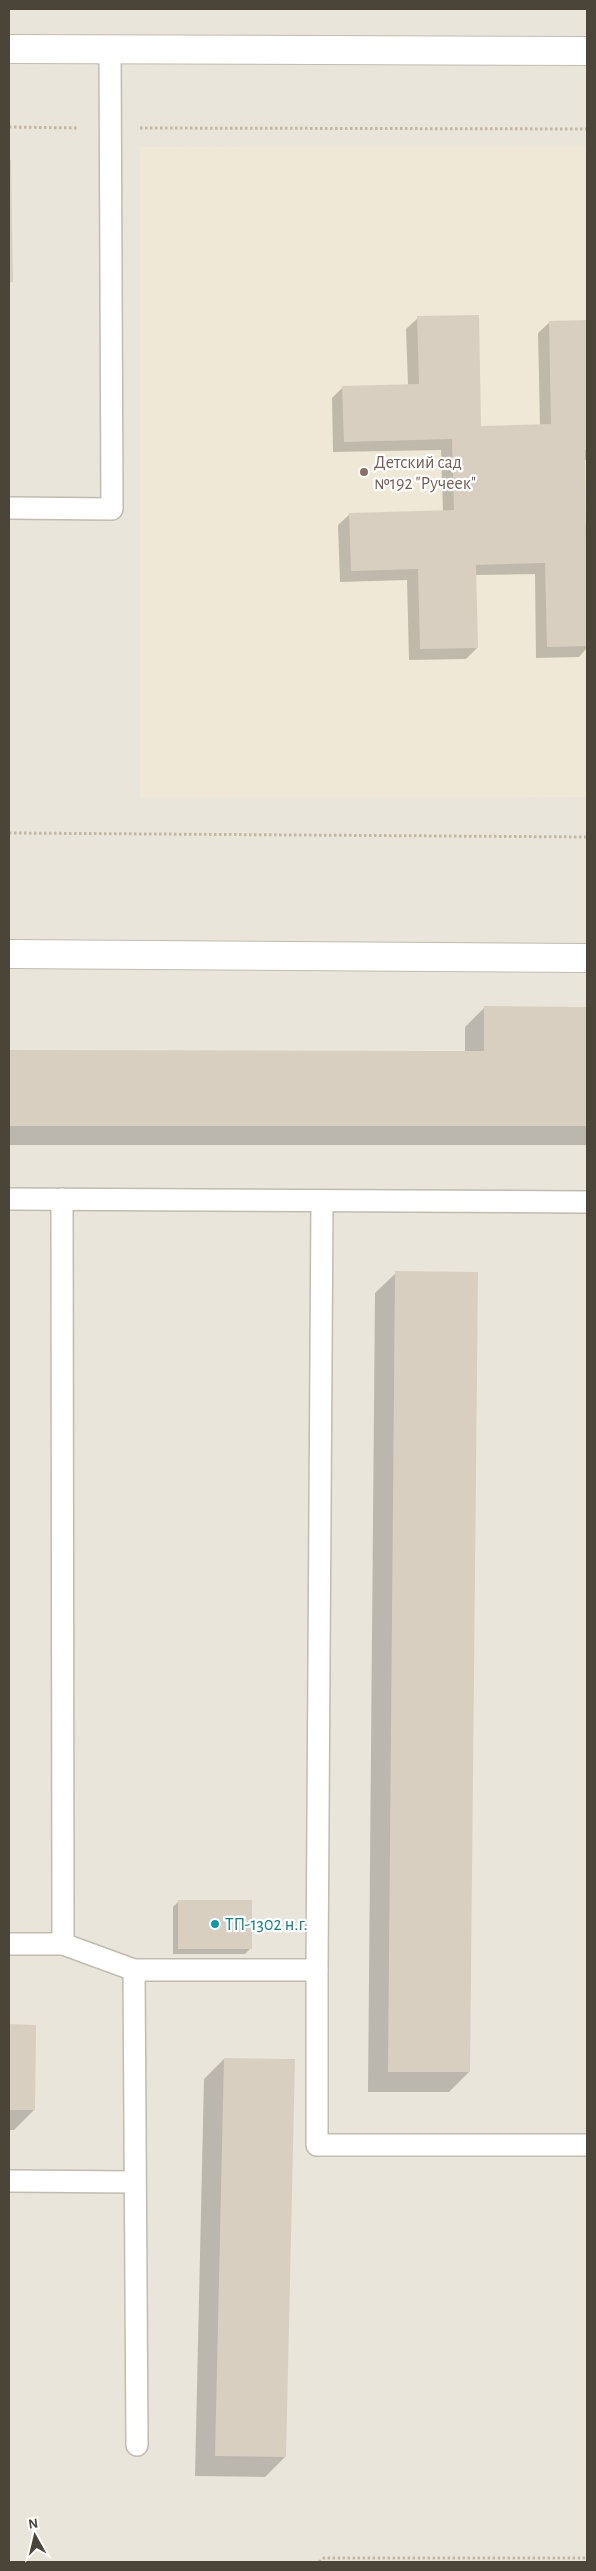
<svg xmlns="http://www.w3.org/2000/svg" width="596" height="2571" viewBox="0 0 596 2571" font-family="'Alegreya Sans',sans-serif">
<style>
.residential{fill:#eae5da}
.education{fill:#efe8d6}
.shadow{fill:#0003}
.building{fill:#d8cfc1}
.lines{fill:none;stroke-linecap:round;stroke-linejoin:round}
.lane-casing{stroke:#c2bbae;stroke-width:24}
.street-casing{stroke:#c2bbae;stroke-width:30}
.path{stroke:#c4b79f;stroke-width:3;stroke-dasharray:2.5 2.5;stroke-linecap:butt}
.lane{stroke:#fff;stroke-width:21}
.street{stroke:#fff;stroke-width:28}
.education-dot{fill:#8d6e63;stroke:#fff;stroke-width:2}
.culture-dot{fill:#0f9aa8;stroke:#fff;stroke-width:2}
.labels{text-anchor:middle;stroke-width:4.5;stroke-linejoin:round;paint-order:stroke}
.education-label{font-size:18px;fill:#785e54;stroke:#fff;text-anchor:start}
.culture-label{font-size:18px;fill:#0d838f;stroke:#fff;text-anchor:start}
</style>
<rect width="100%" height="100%" fill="#f6f3ec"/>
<rect class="residential" x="9" y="9" width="578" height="2553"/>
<path class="education" d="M 587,146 L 587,797 L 140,798 L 140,147 Z"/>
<g class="shadow">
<path d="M 9,161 L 11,282 L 9,284 Z"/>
<path d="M 418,318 L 480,428 L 540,426 L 538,333 L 550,322 L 587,321 L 587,460 L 584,460 L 585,524 L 587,524 L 587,648 L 579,657 L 536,658 L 535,574 L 475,575 L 477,648 L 466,659 L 409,660 L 407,580 L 340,582 L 338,525 L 350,514 L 443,512 L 441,450 L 333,452 L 332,398 L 343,387 L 408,385 L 406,329 Z"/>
<path d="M 485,1007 L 587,1008 L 587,1145 L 9,1145 L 9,1051 L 465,1052 L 465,1027 Z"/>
<path d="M 396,1273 L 469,2072 L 449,2092 L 368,2092 L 375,1293 Z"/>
<path d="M 179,1901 L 251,1948 L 245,1954 L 173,1954 L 173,1907 Z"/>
<path d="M 9,2026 L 35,2026 L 34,2110 L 14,2130 L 9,2130 Z"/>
<path d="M 224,2059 L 285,2457 L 265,2477 L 195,2476 L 204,2079 Z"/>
</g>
<g class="building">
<path d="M 9,160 L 11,160 L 13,282 L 9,282 Z"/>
<path d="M 479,315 L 481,426 L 551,424 L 549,321 L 587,320 L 587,450 L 585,450 L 587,646 L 547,647 L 545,563 L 476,565 L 478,648 L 420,649 L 418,569 L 351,571 L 349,513 L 454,510 L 452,439 L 344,442 L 342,386 L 419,384 L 417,316 Z"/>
<path d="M 484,1006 L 587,1007 L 587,1126 L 9,1126 L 9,1050 L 484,1051 Z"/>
<path d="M 395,1271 L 478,1272 L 470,2072 L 388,2072 Z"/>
<rect x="178" y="1900" width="74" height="49"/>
<path d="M 9,2024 L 36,2025 L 35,2110 L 9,2110 Z"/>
<path d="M 224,2058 L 295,2059 L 286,2457 L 215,2456 Z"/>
</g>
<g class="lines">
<g class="lane-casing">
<g id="lane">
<path d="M 9,508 L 112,509 L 110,50"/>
<path d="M 9,1199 L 587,1202"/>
<path d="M 62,1199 L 63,1944 L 134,1970 L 317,1970 L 322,1201"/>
<path d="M 9,1944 L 63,1944"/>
<path d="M 134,1970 L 137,2445"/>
<path d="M 317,1970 L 317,2145 L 587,2145"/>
<path d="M 9,2181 L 135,2182"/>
</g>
</g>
<g class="street-casing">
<g id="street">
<path d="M 9,49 L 587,51"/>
<path d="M 9,954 L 587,958"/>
</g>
</g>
<g class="path">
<path d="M 9,127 L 79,128"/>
<path d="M 140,128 L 587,129"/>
<path d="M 9,833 L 587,837"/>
<path d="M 319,2562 L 324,2558 L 587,2558"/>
</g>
<use href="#lane" class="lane"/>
<use href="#street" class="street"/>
</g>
<circle class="education-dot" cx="364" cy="472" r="5"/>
<circle class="culture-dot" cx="215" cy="1924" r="5"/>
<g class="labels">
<g class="education-label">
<text x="374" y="468">Детский сад<tspan x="374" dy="21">№192 "Ручеек"</tspan></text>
</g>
<g class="culture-label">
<text x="225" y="1930">ТП-1302 н.г.</text>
</g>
</g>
<rect width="596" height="2571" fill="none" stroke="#4b4439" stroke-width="20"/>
<g transform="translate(35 2536) rotate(352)" stroke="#ffffff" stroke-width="4" paint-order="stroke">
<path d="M0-4L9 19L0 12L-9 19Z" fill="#4b4439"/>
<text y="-8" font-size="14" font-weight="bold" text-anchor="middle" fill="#4b4439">N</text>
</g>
</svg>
